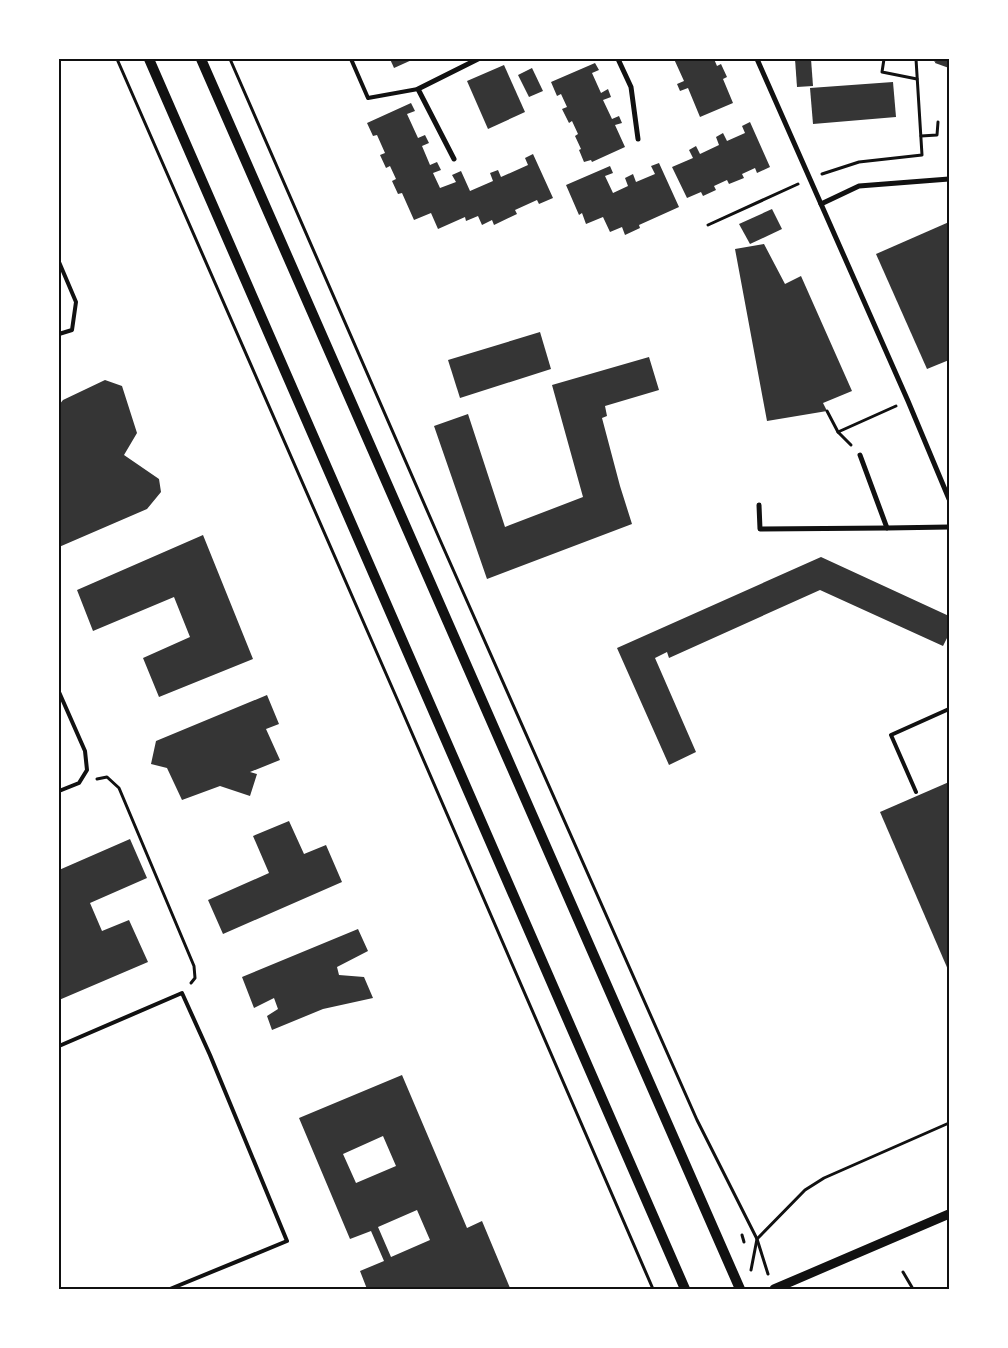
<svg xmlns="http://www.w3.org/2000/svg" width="1008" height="1348" viewBox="0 0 1008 1348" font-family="'Nunito Sans',sans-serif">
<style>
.building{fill:#353535;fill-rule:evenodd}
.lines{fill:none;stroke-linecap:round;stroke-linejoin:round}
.path{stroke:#111;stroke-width:3}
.service{stroke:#111;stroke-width:4}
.minor{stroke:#111;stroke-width:5}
.tertiary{stroke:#111;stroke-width:9}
.secondary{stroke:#111;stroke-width:10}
.neatline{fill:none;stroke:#111;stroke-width:2}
</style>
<rect width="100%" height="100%" fill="#fff"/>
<g class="building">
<path d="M 390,59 L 414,59 L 394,68 Z"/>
<path d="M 674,59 L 714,59 L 717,66 L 721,64 L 727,77 L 723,79 L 733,103 L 700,117 L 688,88 L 680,91 L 677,84 L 684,81 Z"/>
<path d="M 795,59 L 811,59 L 813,86 L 797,87 Z"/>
<path d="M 936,59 L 949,59 L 949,68 L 935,63 Z"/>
<path d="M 595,63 L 599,70 L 592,73 L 601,93 L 608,89 L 611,97 L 603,100 L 612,119 L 619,116 L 622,123 L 615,125 L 625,147 L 592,162 L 591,160 L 584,162 L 579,150 L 581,149 L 575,136 L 578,134 L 572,121 L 569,123 L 562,109 L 567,107 L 561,94 L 557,96 L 551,82 Z"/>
<path d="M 504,65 L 525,112 L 488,129 L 467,81 Z"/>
<path d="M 532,68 L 543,91 L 529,97 L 518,75 Z"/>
<path d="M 893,82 L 896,117 L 813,124 L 810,88 Z"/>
<path d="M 411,103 L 415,111 L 407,114 L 418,138 L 425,135 L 429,143 L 422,146 L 430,165 L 437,162 L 441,170 L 433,173 L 440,188 L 456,182 L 452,175 L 461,171 L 470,191 L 493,181 L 490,173 L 498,170 L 501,177 L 528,165 L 525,158 L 533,154 L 553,198 L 539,204 L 537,200 L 515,210 L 517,214 L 494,225 L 492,220 L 482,225 L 478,216 L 466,221 L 465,217 L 438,229 L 431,213 L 414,220 L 402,193 L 398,194 L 392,181 L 396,179 L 390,166 L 386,168 L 380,155 L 385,153 L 377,135 L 373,136 L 367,123 Z"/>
<path d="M 750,122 L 770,167 L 757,173 L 755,168 L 742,174 L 744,178 L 729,184 L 727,180 L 714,186 L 716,190 L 703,196 L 701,192 L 687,198 L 672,167 L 693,158 L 689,150 L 696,146 L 700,154 L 719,145 L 716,137 L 723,133 L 727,141 L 745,133 L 742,126 Z"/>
<path d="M 659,163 L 679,207 L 639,225 L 640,228 L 625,235 L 622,227 L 610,232 L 603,217 L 586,224 L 582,213 L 579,215 L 566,185 L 610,166 L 613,173 L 605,176 L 613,193 L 628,186 L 625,178 L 633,174 L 636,182 L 655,174 L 651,166 Z"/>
<path d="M 772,209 L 782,229 L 750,244 L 739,224 Z"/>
<path d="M 949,222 L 949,360 L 927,369 L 876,254 Z"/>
<path d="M 764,244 L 785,284 L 801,276 L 852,391 L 823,403 L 827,411 L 767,421 L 735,249 Z"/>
<path d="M 540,332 L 551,369 L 460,398 L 448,360 Z"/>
<path d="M 649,357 L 659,390 L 605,406 L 607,416 L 602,418 L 620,486 L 632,524 L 487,579 L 434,426 L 468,414 L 505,527 L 583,497 L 552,385 Z"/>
<path d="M 105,380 L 122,386 L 137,433 L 124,455 L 159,479 L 161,492 L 147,509 L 59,547 L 59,405 L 63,400 Z"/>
<path d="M 203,535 L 253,659 L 159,697 L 143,658 L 190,637 L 174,597 L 93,631 L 77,590 Z"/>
<path d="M 821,557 L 949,616 L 949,634 L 943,646 L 820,590 L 669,658 L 667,652 L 655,658 L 696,752 L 669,765 L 617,648 Z"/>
<path d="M 267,695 L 279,724 L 266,729 L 280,760 L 250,772 L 257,774 L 250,796 L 220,786 L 182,800 L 167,768 L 151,764 L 156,741 Z"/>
<path d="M 949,782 L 949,972 L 880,812 Z"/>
<path d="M 289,821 L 304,854 L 326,845 L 342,882 L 223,934 L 208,900 L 269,873 L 253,836 Z"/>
<path d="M 130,839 L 147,878 L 90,903 L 102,931 L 129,920 L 148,962 L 59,1000 L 59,870 Z"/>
<path d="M 358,929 L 368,951 L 337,967 L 339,975 L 364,977 L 373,998 L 323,1009 L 272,1030 L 267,1016 L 278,1009 L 274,998 L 254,1008 L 242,977 Z"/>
<path d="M 402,1075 L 467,1228 L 482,1221 L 510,1288 L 367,1289 L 360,1271 L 384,1261 L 371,1231 L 350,1239 L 299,1118 ZM 383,1136 L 396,1166 L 356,1183 L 343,1154 ZM 417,1210 L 430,1240 L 391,1257 L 378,1227 Z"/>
</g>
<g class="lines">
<g class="path">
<path d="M 117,59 L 398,701 L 653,1289"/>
<path d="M 230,59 L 440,540 L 697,1120 L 757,1239 L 768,1274"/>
<path d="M 884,59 L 882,72 L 917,79"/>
<path d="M 935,60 L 936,59"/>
<path d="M 921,136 L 937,135 L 938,122"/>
<path d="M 822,174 L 859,162 L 922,155 L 916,59"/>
<path d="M 708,225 L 798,184"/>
<path d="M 827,411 L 838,432"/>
<path d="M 851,445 L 838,432 L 896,406"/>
<path d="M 97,779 L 107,777 L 119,788 L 194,966 L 195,978 L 191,983"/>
<path d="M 742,1235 L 744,1242"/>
<path d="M 751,1270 L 757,1239 L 805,1190 L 824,1178 L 949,1123"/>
<path d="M 903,1272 L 913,1289"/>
</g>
<g class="service">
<path d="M 351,59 L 368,98 L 418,89"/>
<path d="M 59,262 L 76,302 L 72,330 L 59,334"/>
<path d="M 59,692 L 85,751 L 87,770 L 79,783 L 59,791"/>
<path d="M 916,792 L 891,735 L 949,709"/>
<path d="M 59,1046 L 182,993 L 210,1055 L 287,1241 L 170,1289"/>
</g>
<g class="minor">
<path d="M 618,59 L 631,87 L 638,139"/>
<path d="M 757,59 L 908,401 L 949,499"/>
<path d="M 454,159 L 418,89 L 478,59"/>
<path d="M 821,204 L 859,186 L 949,179"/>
<path d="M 860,455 L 887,528"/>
<path d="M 759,505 L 760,529 L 887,528 L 949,527"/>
</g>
<path class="tertiary" d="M 774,1289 L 949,1214"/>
<g class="secondary">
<path d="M 149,59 L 685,1289"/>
<path d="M 201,59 L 740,1289"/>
</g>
</g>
<rect width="1008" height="1348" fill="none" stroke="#ffffff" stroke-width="120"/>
<rect x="60" y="60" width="888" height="1228" class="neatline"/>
</svg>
